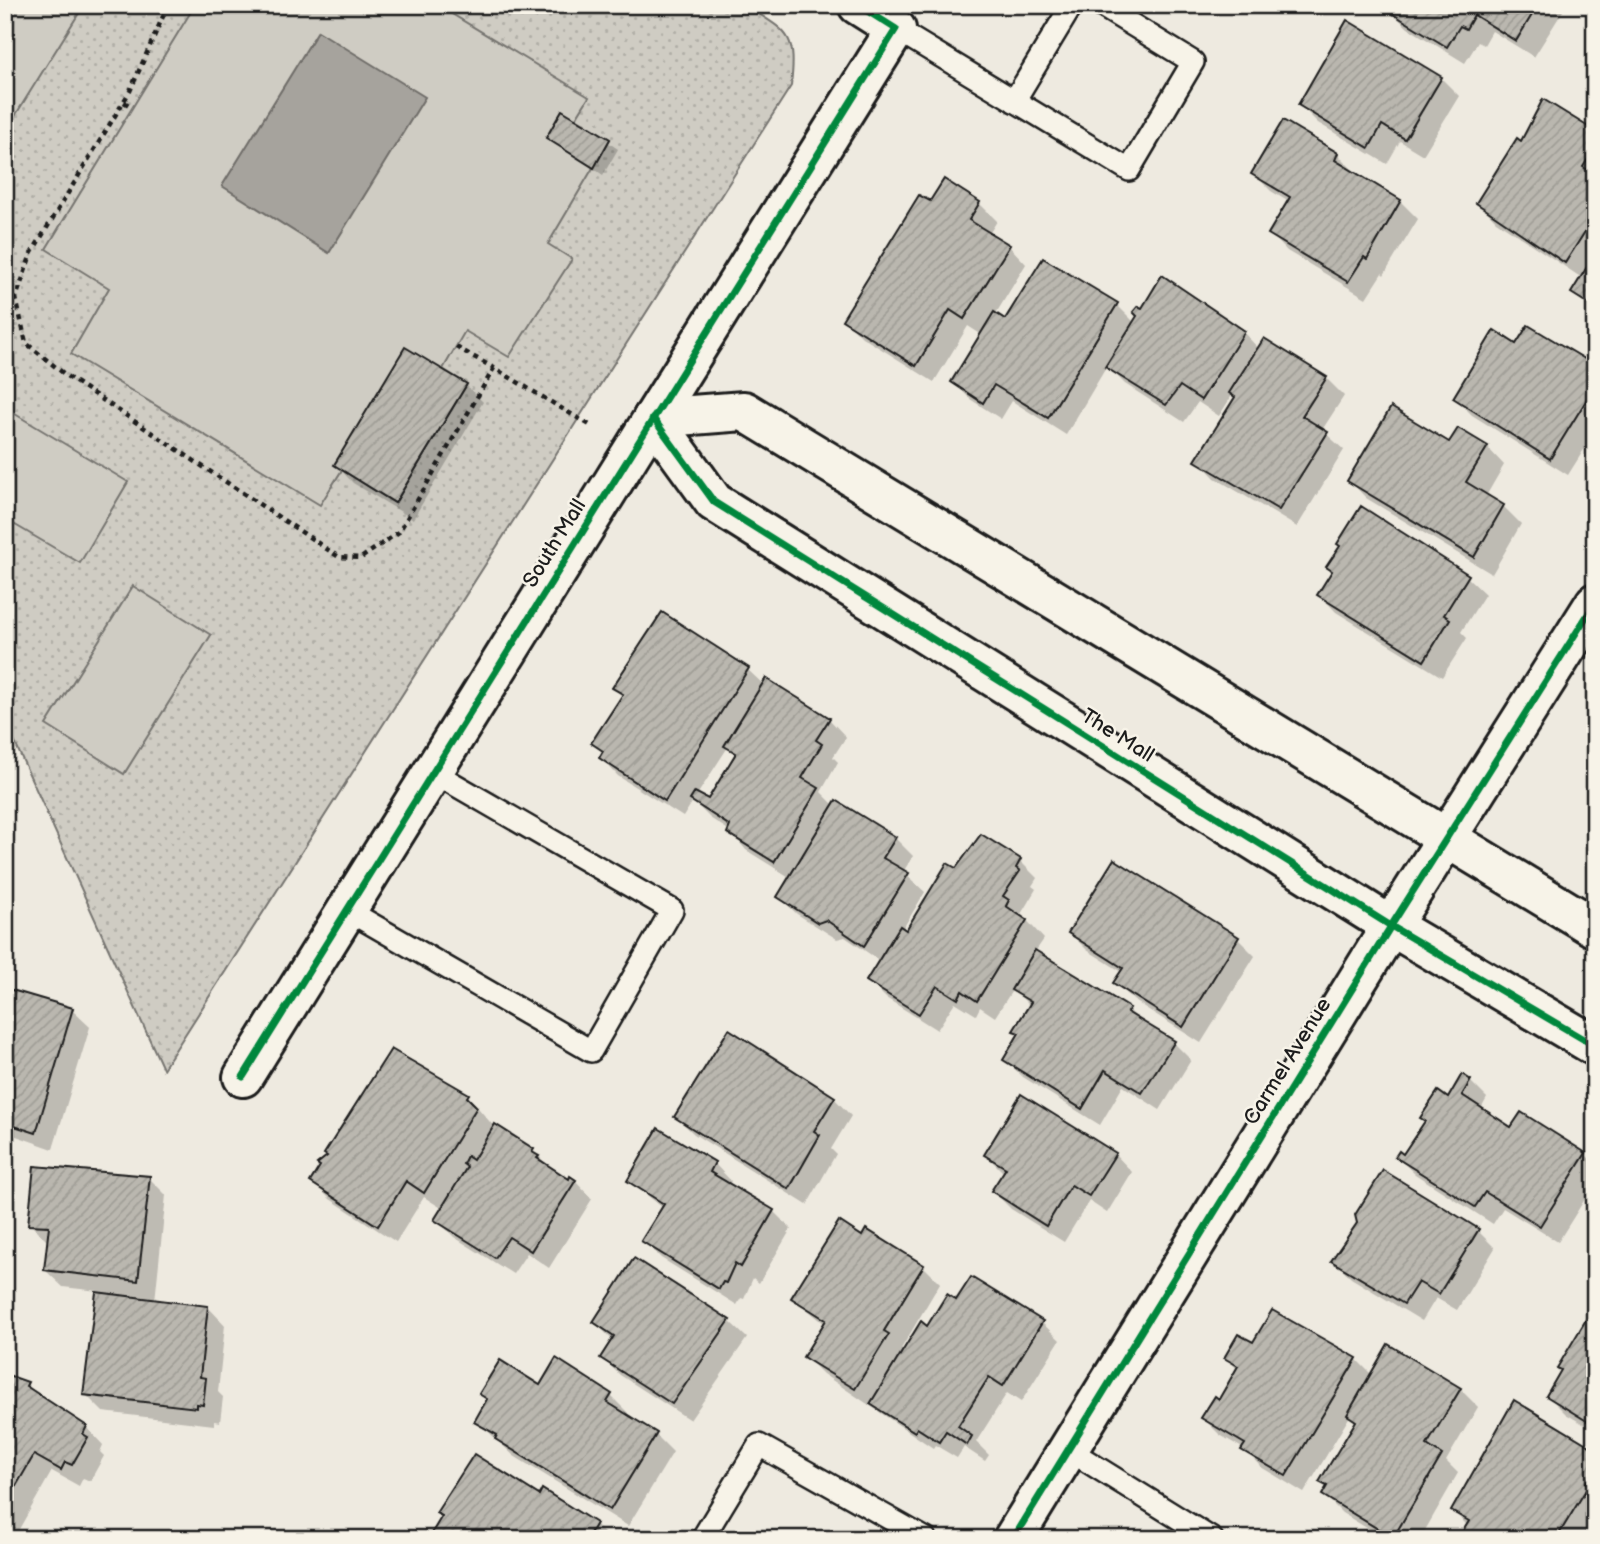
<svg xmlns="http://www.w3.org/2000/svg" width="1600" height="1544" viewBox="0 0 1600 1544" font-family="'Balsamiq Sans',sans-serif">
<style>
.park{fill:url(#park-dots);stroke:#767470;stroke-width:2}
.pitch{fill:#cfccc3;stroke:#767470;stroke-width:2}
.water{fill:#a6a39d;stroke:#6f6d69;stroke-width:2}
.shadow{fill:#0003;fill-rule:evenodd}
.building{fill:url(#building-hatch);stroke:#1c1c1c;stroke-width:2}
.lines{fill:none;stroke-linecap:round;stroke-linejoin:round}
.service-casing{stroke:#1c1c1c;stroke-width:26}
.minor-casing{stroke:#1c1c1c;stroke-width:44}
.tertiary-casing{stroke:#1c1c1c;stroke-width:44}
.path{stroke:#1c1c1c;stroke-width:4.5;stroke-dasharray:5 5;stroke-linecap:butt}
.service{stroke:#f7f3e8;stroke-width:21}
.minor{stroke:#f7f3e8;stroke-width:38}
.tertiary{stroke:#f7f3e8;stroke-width:38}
.cycleway-casing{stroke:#f7f3e8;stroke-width:11}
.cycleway{stroke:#00873e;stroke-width:7}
.labels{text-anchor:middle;stroke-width:5;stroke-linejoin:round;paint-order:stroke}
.street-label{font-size:21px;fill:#1c1c1c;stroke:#f7f3e8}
</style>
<defs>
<pattern id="park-dots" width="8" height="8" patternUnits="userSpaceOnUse" patternTransform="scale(1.75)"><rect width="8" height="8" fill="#cfccc3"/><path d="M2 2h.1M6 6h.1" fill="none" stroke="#b1afa7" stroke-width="1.8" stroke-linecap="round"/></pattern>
<pattern id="building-hatch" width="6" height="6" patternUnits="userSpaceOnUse" patternTransform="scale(1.75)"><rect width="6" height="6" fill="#bab7af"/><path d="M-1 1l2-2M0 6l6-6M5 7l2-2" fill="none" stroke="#9f9d96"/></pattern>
</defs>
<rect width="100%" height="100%" fill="#eeeae0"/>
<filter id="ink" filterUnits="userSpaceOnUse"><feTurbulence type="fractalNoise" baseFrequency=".0143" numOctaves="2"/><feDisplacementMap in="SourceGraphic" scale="14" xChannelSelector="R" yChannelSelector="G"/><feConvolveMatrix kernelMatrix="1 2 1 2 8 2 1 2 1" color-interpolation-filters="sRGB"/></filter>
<g filter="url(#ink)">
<path class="park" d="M 5,5 L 745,5 C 788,33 797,32 791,86 L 163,1069 L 5,721 Z"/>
<g class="pitch">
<path d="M 5,5 L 66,5 L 79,13 L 5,132 Z"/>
<path d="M 195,5 L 245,5 L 258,13 L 263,5 L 437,5 L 589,97 L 576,118 L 610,139 L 548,244 L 572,259 L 509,357 L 465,331 L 443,369 L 467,384 L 395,503 L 342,470 L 320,505 L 71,354 L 109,288 L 46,249 Z"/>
<path d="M 5,408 L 128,482 L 80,563 L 5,519 Z"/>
<path d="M 133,586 L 211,635 L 124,774 L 46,725 Z"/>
</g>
<path class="water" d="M 318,31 L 425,97 L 329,253 L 222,186 Z"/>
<g class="shadow">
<path d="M 1394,5 L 1566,6 L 1534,57 L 1492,31 L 1484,45 L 1478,42 L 1465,63 L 1408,28 L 1390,11 Z"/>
<path d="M 1348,22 L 1441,78 L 1459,96 L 1423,155 L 1400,141 L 1387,164 L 1318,123 L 1300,105 Z"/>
<path d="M 563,112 L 618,149 L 603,175 L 549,138 Z"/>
<path d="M 1595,133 L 1595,313 L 1573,293 L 1582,278 L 1496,221 L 1479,203 L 1521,143 Z"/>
<path d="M 1337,154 L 1355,172 L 1400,201 L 1418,219 L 1384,275 L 1382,273 L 1366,298 L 1287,251 L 1270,233 L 1289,202 L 1271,191 L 1254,174 Z"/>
<path d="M 979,203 L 997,221 L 989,234 L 1009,246 L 1026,264 L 995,315 L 1005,321 L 1117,305 L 1135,323 L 1244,333 L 1259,349 L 1265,340 L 1326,378 L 1344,396 L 1322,430 L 1344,450 L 1297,527 L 1215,478 L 1198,460 L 1236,398 L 1233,394 L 1219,416 L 1198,402 L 1184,422 L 1125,384 L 1107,366 L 1066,435 L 1012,401 L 1001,419 L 970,399 L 953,381 L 982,335 L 968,326 L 934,382 L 862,337 L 845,320 L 931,204 Z"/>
<path d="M 1516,346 L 1595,367 L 1595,432 L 1568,475 L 1472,415 L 1455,398 Z"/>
<path d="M 466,385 L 483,402 L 413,519 L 353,483 L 336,465 Z"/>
<path d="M 1449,444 L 1487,447 L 1504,465 L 1486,496 L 1503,506 L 1521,524 L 1492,574 L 1366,498 L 1349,480 Z"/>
<path d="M 1467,577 L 1485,594 L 1461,632 L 1467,638 L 1442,677 L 1336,612 L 1319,594 Z"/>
<path d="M 662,614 L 748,670 L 764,685 L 829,719 L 846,737 L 833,757 L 838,762 L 821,792 L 835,806 L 895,838 L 913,856 L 903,872 L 925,892 L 902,930 L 906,932 L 957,870 L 1019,860 L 1037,878 L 1032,886 L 1036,889 L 1021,914 L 1044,939 L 1035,952 L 1129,1010 L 1141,1022 L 1173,1042 L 1191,1060 L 1160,1110 L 1123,1086 L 1100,1125 L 1023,1077 L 1005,1060 L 1020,1035 L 1015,1030 L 1030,1006 L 1013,989 L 995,1017 L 980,1007 L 976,1015 L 955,1002 L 937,1030 L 886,998 L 868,980 L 880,961 L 845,937 L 837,939 L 797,914 L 779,897 L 791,878 L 746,850 L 730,831 L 710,818 L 693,801 L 683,817 L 618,776 L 601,758 L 604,753 L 593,743 L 623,697 L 614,688 ZM 728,747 L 737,756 L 708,802 L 697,795 Z"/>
<path d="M 1115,861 L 1238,939 L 1255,956 L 1201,1043 L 1133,1000 L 1116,982 L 1122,972 L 1087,950 L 1070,933 Z"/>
<path d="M 5,990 L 72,1010 L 90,1027 L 53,1149 L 5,1132 Z"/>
<path d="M 1470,1081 L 1487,1098 L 1481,1109 L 1511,1129 L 1585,1154 L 1595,1164 L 1595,1183 L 1558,1242 L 1503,1208 L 1493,1224 L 1415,1174 L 1397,1157 L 1404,1157 L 1448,1100 Z"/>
<path d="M 468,1096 L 495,1128 L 533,1150 L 550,1168 L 569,1181 L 575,1181 L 592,1199 L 549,1268 L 527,1253 L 513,1274 L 454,1237 L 437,1220 L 443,1209 L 424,1197 L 396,1242 L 330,1199 L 313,1182 Z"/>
<path d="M 834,1098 L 851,1116 L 831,1149 L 836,1154 L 807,1205 L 694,1134 L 676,1117 Z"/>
<path d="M 1115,1154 L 1132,1172 L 1107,1213 L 1089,1201 L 1064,1242 L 1011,1209 L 993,1191 L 1004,1173 L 986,1155 Z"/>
<path d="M 714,1163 L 731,1181 L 729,1185 L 773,1211 L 791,1229 L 759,1283 L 753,1278 L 744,1299 L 741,1298 L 737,1305 L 661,1258 L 644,1241 L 663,1208 L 630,1181 Z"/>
<path d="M 149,1178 L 166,1195 L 155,1301 L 208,1307 L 225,1325 L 218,1392 L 223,1397 L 220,1422 L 214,1421 L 214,1425 L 103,1412 L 85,1394 L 98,1291 L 63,1287 L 45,1270 L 47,1241 L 30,1224 Z"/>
<path d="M 1478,1231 L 1495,1248 L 1457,1310 L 1436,1298 L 1422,1321 L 1351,1278 L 1334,1260 Z"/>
<path d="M 863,1238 L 923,1266 L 940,1283 L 901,1349 L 904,1352 L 956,1302 L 971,1279 L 1042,1323 L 1060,1340 L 1021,1402 L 1007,1393 L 976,1442 L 989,1455 L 985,1461 L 964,1447 L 957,1458 L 935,1445 L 933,1448 L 823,1374 L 805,1356 L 825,1324 L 793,1298 Z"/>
<path d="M 634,1260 L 729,1321 L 747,1338 L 690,1420 L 620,1375 L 602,1358 L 613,1341 L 595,1322 Z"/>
<path d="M 1595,1311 L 1595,1431 L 1566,1414 L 1548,1396 Z"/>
<path d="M 1254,1345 L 1356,1359 L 1372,1375 L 1389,1347 L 1460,1389 L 1478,1407 L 1446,1461 L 1458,1473 L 1420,1539 L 1385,1539 L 1342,1513 L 1324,1495 L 1328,1488 L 1321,1482 L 1357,1423 L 1350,1416 L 1304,1493 L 1261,1467 L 1244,1449 L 1220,1435 L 1203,1418 L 1219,1401 L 1238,1370 L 1226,1357 Z"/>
<path d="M 5,1377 L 27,1384 L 42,1399 L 86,1427 L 103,1445 L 100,1452 L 104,1456 L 90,1481 L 83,1478 L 79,1486 L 52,1471 L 18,1531 L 5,1524 Z"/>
<path d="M 541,1387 L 610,1395 L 628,1413 L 626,1416 L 655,1434 L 673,1452 L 628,1526 L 514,1456 L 477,1421 Z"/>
<path d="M 1595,1452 L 1595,1521 L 1584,1539 L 1460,1539 L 1468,1526 L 1453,1511 Z"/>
<path d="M 543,1492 L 595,1524 L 610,1539 L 428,1539 L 443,1518 L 438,1513 L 539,1498 Z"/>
</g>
<g class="building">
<path d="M 1392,5 L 1538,5 L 1516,41 L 1474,15 L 1466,29 L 1460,26 L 1447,47 L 1388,11 Z"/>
<path d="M 1347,20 L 1442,77 L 1405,139 L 1382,125 L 1369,148 L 1298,105 Z"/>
<path d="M 1543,99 L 1595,131 L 1595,148 L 1583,167 L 1595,174 L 1595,216 L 1565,263 L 1476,203 L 1517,138 L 1521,141 Z"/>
<path d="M 562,110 L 610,139 L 594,168 L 546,138 Z"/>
<path d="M 1283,120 L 1338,153 L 1335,160 L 1401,200 L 1367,259 L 1364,257 L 1348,282 L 1268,234 L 1290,197 L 1251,174 Z"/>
<path d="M 944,179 L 980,202 L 969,220 L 1010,245 L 964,319 L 950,310 L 916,366 L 842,320 L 919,195 L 930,201 Z"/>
<path d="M 1595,254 L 1595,308 L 1571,293 Z"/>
<path d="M 1043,258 L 1118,303 L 1048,418 L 994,385 L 983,403 L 951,382 L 994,312 L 1005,319 Z"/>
<path d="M 1162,275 L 1245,331 L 1201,400 L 1180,386 L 1166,405 L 1105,367 L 1137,316 L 1133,312 L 1138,306 L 1142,308 Z"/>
<path d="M 1528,325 L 1595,365 L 1595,386 L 1550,459 L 1453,398 L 1494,330 L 1516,344 Z"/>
<path d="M 1264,338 L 1327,377 L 1302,416 L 1328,432 L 1279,510 L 1195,461 L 1235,397 L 1229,393 Z"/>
<path d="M 405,347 L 467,384 L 395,503 L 334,465 Z"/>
<path d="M 1391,407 L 1449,442 L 1458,428 L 1488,446 L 1466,482 L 1504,505 L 1474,557 L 1347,481 Z"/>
<path d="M 1361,506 L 1469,575 L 1444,615 L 1450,619 L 1424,661 L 1317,595 L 1332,571 L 1326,567 L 1340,546 L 1337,544 Z"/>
<path d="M 662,612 L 749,668 L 665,801 L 599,758 L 603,751 L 591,743 L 623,694 L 612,688 Z"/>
<path d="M 766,678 L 830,718 L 816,740 L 822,744 L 802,778 L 819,788 L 774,862 L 727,833 L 730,826 L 690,800 L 695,792 L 708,799 L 736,753 L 724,746 Z"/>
<path d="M 836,800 L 896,837 L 883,858 L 909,873 L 864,946 L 826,920 L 818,923 L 777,897 Z"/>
<path d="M 981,834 L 1021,859 L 1016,868 L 1020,871 L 1003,896 L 1009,900 L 1006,906 L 1027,920 L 977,1001 L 962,991 L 958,999 L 937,986 L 919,1014 L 866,981 L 900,926 L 906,930 L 947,863 L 956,868 Z"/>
<path d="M 1114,859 L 1239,937 L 1183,1027 L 1113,983 L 1123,968 L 1068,933 Z"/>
<path d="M 1035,950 L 1130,1008 L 1127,1012 L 1175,1041 L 1142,1093 L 1105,1070 L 1082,1109 L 1003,1060 L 1019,1033 L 1013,1031 L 1031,1002 L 1011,990 Z"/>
<path d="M 5,988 L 73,1008 L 36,1133 L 5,1123 Z"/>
<path d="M 729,1029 L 835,1097 L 814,1131 L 820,1135 L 789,1189 L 674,1117 Z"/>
<path d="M 391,1049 L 469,1094 L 467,1097 L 477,1107 L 424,1193 L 406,1181 L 378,1226 L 310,1182 L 320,1166 L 317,1164 L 327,1156 L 324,1154 Z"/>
<path d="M 1462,1074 L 1471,1080 L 1462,1095 L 1511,1127 L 1521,1112 L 1586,1153 L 1540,1226 L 1485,1192 L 1475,1207 L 1395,1157 L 1399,1151 L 1403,1154 L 1425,1121 L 1420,1118 L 1438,1091 L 1448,1098 Z"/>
<path d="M 1021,1094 L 1116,1153 L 1089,1196 L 1071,1185 L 1046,1226 L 991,1191 L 1006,1168 L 984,1155 Z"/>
<path d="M 495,1124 L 534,1149 L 532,1152 L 539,1156 L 537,1158 L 569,1179 L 570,1176 L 576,1180 L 531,1251 L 509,1237 L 495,1258 L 434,1220 L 467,1167 L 463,1164 L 467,1156 L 473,1160 Z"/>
<path d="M 658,1128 L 715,1162 L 710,1172 L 774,1210 L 741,1267 L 735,1263 L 726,1283 L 723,1282 L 719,1289 L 641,1241 L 664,1204 L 627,1181 Z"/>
<path d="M 34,1166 L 150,1176 L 138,1281 L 44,1270 L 49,1226 L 28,1225 Z"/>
<path d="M 1383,1170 L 1479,1229 L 1439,1294 L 1418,1282 L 1404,1304 L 1331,1261 L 1357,1223 L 1355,1215 Z"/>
<path d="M 839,1221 L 862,1236 L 866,1229 L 924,1265 L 884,1331 L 889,1334 L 855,1389 L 803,1357 L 826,1320 L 791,1298 Z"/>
<path d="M 634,1258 L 730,1320 L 672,1404 L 600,1358 L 614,1336 L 593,1322 Z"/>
<path d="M 971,1277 L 1043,1321 L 1003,1386 L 989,1377 L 958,1426 L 972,1436 L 967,1445 L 946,1431 L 939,1442 L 917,1428 L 915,1432 L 870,1404 L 921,1321 L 927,1326 L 947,1294 L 956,1300 Z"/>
<path d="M 96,1292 L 208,1306 L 200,1377 L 206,1378 L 203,1405 L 197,1404 L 197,1408 L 83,1395 Z"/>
<path d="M 1593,1308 L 1595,1309 L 1595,1426 L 1546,1396 L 1561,1370 L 1557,1368 Z"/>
<path d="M 1272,1310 L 1357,1358 L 1286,1476 L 1241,1450 L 1245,1444 L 1201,1418 L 1215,1396 L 1219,1399 L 1238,1366 L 1224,1358 L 1238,1334 L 1253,1342 Z"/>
<path d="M 1388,1344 L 1461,1388 L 1427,1445 L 1442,1455 L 1393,1538 L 1322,1495 L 1327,1486 L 1319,1482 L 1356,1421 L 1347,1415 Z"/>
<path d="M 556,1358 L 612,1394 L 607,1402 L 657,1433 L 610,1510 L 495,1439 L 497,1435 L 474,1422 L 487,1399 L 479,1394 L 500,1360 L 540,1385 Z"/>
<path d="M 5,1374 L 28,1382 L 26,1386 L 87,1426 L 83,1434 L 88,1437 L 72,1465 L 65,1462 L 61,1470 L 34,1455 L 5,1505 Z"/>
<path d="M 1514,1400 L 1595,1449 L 1595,1469 L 1586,1483 L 1589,1485 L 1556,1539 L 1458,1539 L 1469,1521 L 1451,1511 Z"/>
<path d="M 474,1454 L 539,1495 L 542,1489 L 596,1523 L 587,1539 L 428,1539 L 442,1516 L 436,1513 Z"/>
</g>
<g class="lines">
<g class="service-casing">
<g id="service">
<path d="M 896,29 L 1129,170 L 1193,62 L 1100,5"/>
<path d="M 1014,101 L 1072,5"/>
<path d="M 347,910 L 591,1051 L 672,910 L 433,772"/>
<path d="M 1069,1450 L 1212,1539"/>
<path d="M 702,1539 L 759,1445 L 926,1539"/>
</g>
</g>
<g class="minor-casing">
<g id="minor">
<path d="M 243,1077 L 653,418"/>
<path d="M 1013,1539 L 1391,926 L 1595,603"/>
</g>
</g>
<g class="tertiary-casing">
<g id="tertiary">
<path d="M 653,418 L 714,502 L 1391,926 L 1595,1046"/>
<path d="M 653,418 L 744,411 L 1595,928"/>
<path d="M 653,418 L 896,29 L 858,5"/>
</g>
</g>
<g class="path">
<path d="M 168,5 L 130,91 L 31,254 L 16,298 L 26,343 L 68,377 L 339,557 L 361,558 L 399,532 L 494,368 L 593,427"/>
<path d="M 124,102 L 132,107"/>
<path d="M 456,347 L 494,368"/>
</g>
<use href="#service" class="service"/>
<use href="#minor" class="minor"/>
<use href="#tertiary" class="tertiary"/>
<g class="cycleway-casing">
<g id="cycleway">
<path d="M 653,418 L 714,502 L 1391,926 L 1595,1046"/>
<path d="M 243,1077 L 896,29 L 858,5"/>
<path d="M 1013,1539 L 1391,926 L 1595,603"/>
</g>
</g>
<use href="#cycleway" class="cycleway"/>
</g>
</g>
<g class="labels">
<g class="street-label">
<text transform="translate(554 543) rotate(-58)" y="7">South Mall</text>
<text transform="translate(1118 735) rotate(32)" y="7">The Mall</text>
<text transform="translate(1287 1061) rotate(-58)" y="7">Carmel Avenue</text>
</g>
</g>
<rect width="1600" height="1544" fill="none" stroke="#f7f3e8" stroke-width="28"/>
<rect x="14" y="14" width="1572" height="1516" fill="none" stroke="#1c1c1c" stroke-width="2.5" filter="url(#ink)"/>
</svg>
